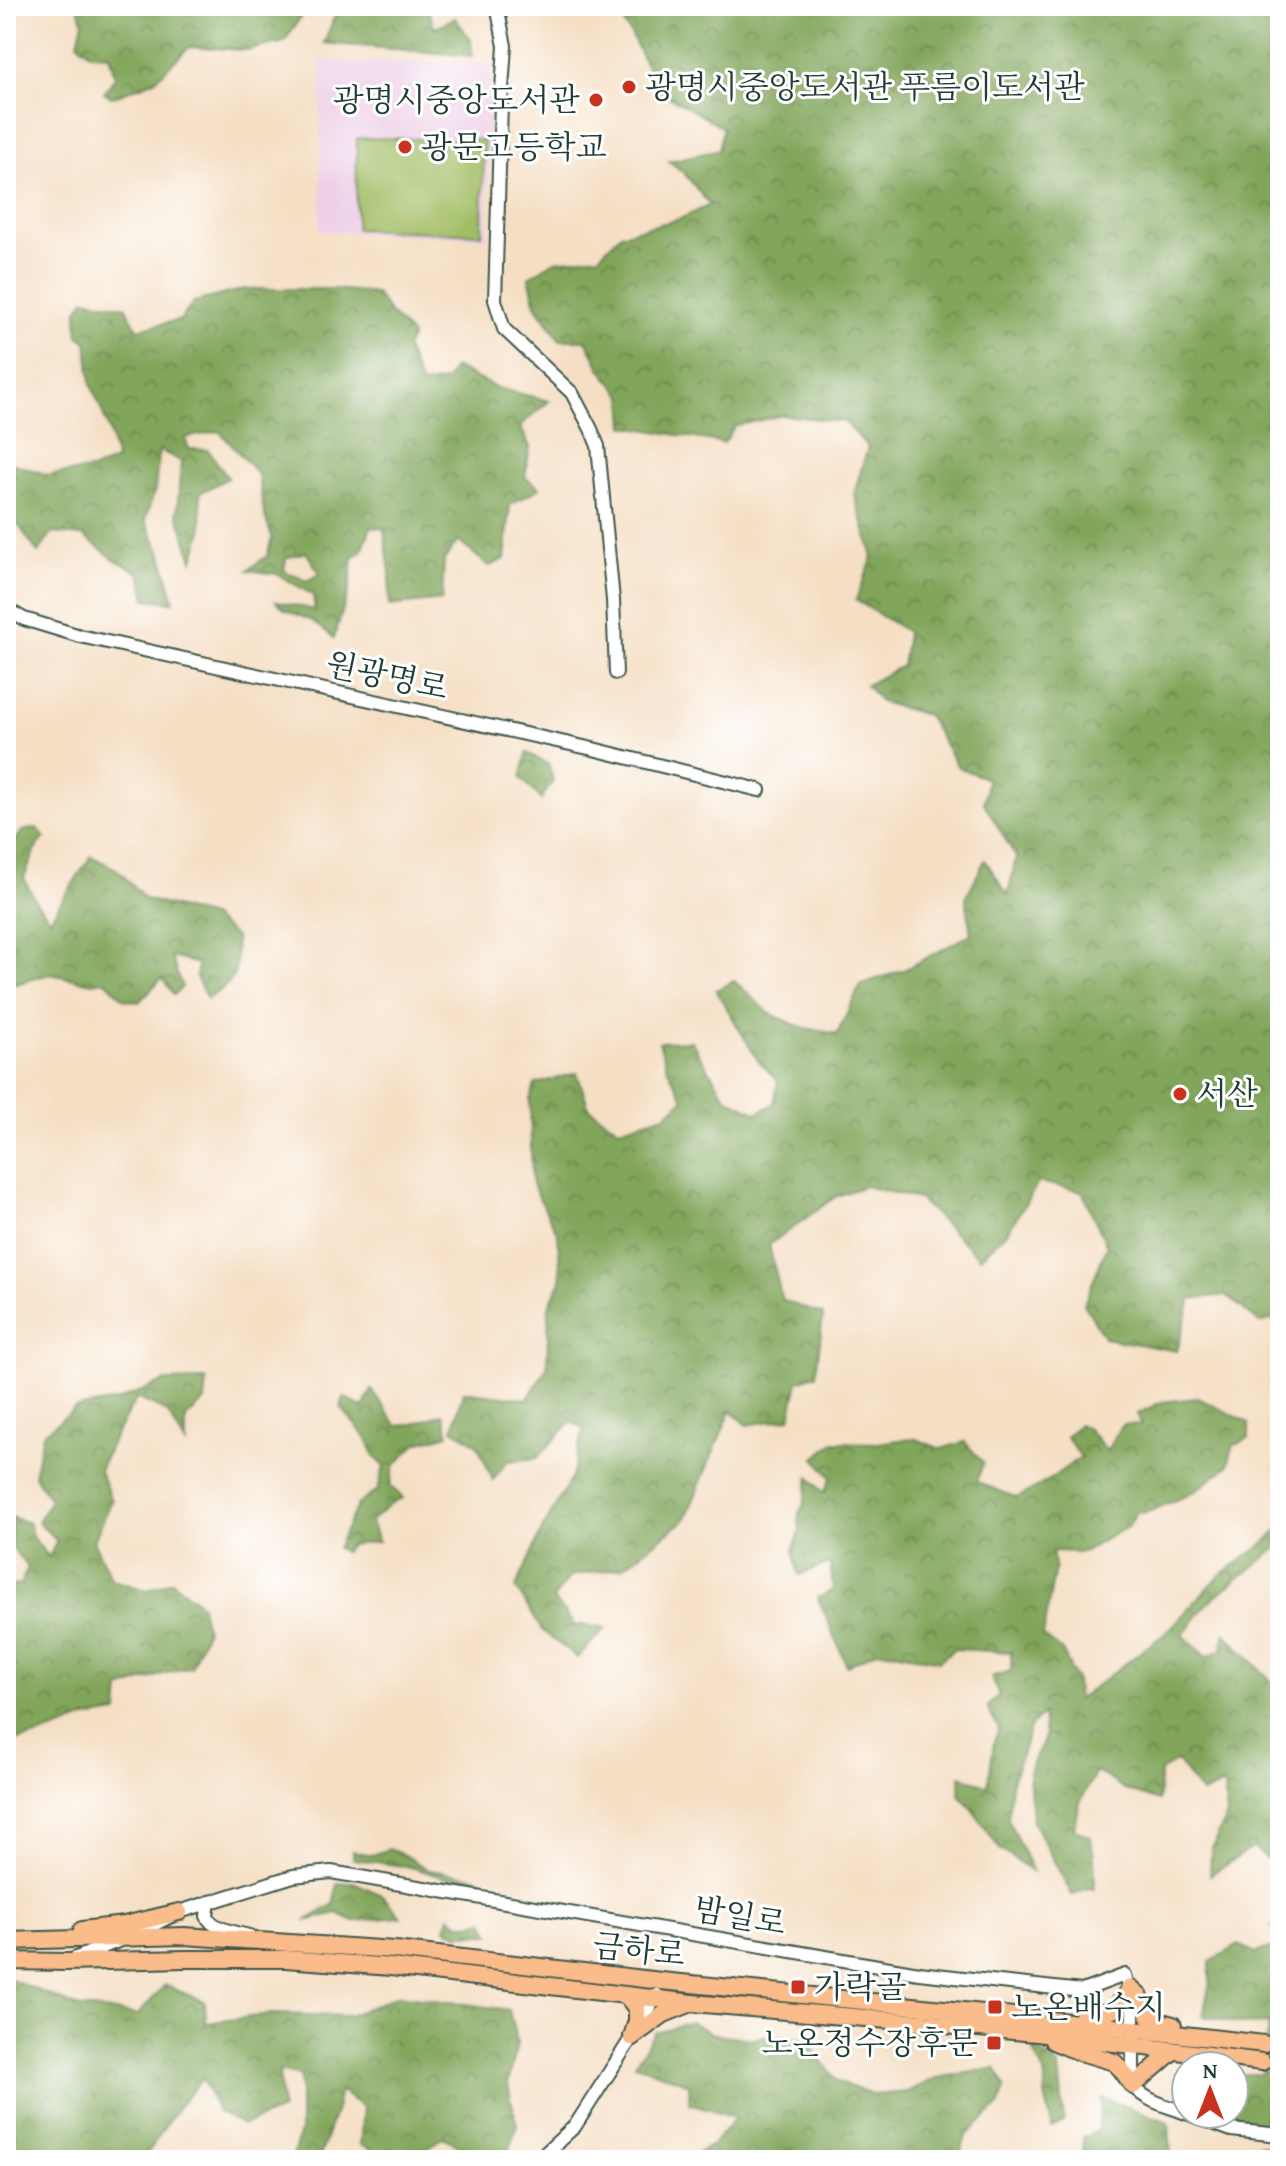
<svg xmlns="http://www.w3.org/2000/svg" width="1286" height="2166" viewBox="0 0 1286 2166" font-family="'Gentium Book Plus','Noto Serif KR',serif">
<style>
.built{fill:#eed0e7}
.forest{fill:url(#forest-crowns);stroke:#507147;stroke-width:2;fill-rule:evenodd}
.green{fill:#a2be65;stroke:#607e4c;stroke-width:2}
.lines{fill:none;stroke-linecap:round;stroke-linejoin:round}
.major-tunnel{stroke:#cabfa7;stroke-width:16;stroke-dasharray:16 8;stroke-linecap:butt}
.minor-casing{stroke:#3f554a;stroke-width:16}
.major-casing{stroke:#3f554a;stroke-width:20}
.minor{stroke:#fff;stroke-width:12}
.major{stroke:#f9bc8a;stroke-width:16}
.poi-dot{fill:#c8321e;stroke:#fff;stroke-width:3}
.labels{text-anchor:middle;stroke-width:6;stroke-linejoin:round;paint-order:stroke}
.poi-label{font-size:32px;fill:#1f3d34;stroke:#fff;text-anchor:start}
.street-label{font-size:32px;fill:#1f3d34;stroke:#fff}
</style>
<defs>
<pattern id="forest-crowns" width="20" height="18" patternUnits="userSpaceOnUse" patternTransform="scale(2)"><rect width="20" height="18" fill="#81a55a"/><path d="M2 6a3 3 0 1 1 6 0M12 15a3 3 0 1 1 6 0" fill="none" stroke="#69884b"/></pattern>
</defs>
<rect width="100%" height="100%" fill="#fff"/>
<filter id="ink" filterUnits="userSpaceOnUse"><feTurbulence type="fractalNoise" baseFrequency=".0125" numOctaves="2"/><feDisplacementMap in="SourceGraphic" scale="16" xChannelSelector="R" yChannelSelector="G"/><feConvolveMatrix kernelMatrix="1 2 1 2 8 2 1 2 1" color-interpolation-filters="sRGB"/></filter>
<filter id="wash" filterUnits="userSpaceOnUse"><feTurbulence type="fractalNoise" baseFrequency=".006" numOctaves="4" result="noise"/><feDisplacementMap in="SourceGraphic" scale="32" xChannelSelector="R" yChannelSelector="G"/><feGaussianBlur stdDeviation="1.8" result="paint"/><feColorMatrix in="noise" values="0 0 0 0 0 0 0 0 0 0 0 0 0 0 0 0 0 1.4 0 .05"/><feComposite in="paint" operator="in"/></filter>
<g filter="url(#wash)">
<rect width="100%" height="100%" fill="#f5dfc4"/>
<path class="built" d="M 321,61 L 491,63 L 487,238 L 320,231 Z"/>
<g class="forest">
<path d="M 77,6 L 308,6 L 284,42 L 248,50 L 189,47 L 154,81 L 112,97 L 104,93 L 115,77 L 109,55 L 91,54 L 78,43 L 83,21 Z"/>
<path d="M 330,6 L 435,6 L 429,12 L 434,28 L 455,18 L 471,40 L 472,56 L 324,43 L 337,10 Z"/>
<path d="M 613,6 L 1280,6 L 1280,1317 L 1260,1323 L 1226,1295 L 1191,1299 L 1177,1351 L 1105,1338 L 1084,1304 L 1107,1246 L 1082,1191 L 1039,1182 L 1007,1232 L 980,1258 L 919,1199 L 864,1186 L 835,1197 L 769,1245 L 782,1300 L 823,1315 L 816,1375 L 798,1381 L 790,1418 L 747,1425 L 731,1410 L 685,1520 L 623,1567 L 571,1576 L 553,1599 L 574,1624 L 606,1628 L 577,1658 L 542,1630 L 516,1588 L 543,1528 L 572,1477 L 584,1428 L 571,1422 L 537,1458 L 507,1461 L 493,1480 L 477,1444 L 453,1429 L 463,1391 L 528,1399 L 547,1367 L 549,1306 L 561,1281 L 558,1234 L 532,1184 L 530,1100 L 535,1084 L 577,1073 L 589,1108 L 619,1129 L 665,1115 L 684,1099 L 667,1068 L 659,1042 L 691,1041 L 726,1097 L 757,1113 L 774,1104 L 778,1081 L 757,1059 L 716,990 L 734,981 L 769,1013 L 800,1027 L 837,1034 L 861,984 L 904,970 L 971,934 L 966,897 L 985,860 L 1008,895 L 1016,857 L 984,803 L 987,779 L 958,767 L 927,715 L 881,702 L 866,685 L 902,666 L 907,632 L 856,600 L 873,557 L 854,494 L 868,447 L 845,422 L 783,415 L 735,426 L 724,443 L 625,426 L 623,396 L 601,370 L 586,340 L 560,340 L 536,305 L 529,277 L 555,261 L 599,256 L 621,234 L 680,219 L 710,205 L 684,173 L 669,161 L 718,150 L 723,128 L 658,90 L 632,36 Z"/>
<path d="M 245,289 L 333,289 L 375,293 L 390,313 L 412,336 L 406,348 L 421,385 L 446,381 L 454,367 L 494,387 L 549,401 L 520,426 L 530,447 L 525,477 L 540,488 L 510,505 L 505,559 L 489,566 L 458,541 L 444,560 L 442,600 L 389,606 L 390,573 L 384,529 L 371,527 L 362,551 L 353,558 L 350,586 L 334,638 L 313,621 L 284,609 L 275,601 L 315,610 L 313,595 L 277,574 L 248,570 L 267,556 L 272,538 L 264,513 L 258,474 L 219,431 L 185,438 L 189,449 L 208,450 L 228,478 L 200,493 L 202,530 L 193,560 L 177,513 L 181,461 L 159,450 L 155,490 L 145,520 L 162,555 L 174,602 L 146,599 L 140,573 L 114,559 L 83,536 L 52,533 L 38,553 L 6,507 L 6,475 L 11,463 L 48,475 L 91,470 L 116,460 L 109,429 L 91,384 L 87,342 L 78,336 L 77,312 L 85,299 L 126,307 L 137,329 L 180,320 L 194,302 ZM 306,552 L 320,574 L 307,581 L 284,571 L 286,558 Z"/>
<path d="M 527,753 L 549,765 L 553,781 L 541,799 L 521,778 Z"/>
<path d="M 37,828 L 45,838 L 38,844 L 24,878 L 36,902 L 50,919 L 91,856 L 118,870 L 145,899 L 211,917 L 235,937 C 237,974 240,978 207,999 L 196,977 L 198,964 L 171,957 L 182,987 L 174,995 L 162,978 L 139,1002 L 124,999 L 106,981 L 92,983 L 50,974 L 6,987 L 6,842 L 16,840 L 22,831 Z"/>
<path d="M 207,1380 L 205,1401 L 186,1418 L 186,1444 L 167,1412 L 137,1398 L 114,1437 L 99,1470 L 112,1501 L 93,1541 L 112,1580 L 148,1590 L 172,1581 L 201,1605 L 206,1631 L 191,1667 L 166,1673 L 120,1689 L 118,1713 L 87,1718 L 41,1735 L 6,1743 L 6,1588 L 21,1583 L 28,1567 L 12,1548 L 11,1517 L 29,1523 L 32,1537 L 49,1557 L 57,1541 L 38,1522 L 50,1500 L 34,1475 L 43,1434 L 76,1408 L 117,1401 L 166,1381 Z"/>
<path d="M 372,1390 L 397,1426 L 413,1424 L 443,1414 L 449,1434 L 417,1443 L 394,1466 L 390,1486 L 403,1498 L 391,1504 L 371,1521 L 378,1542 L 350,1545 L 344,1552 L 337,1548 L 358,1504 L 378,1490 L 384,1466 L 375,1457 L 367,1439 L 341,1407 L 344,1397 L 363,1408 Z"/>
<path d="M 1198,1398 L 1249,1423 L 1249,1438 L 1233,1446 L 1228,1466 L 1193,1493 L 1148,1512 L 1136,1513 L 1129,1526 L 1083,1552 L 1052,1551 L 1055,1567 L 1043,1636 L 1062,1651 L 1076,1680 L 1077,1700 L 1167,1632 L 1219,1576 L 1265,1543 L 1280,1527 L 1280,1546 L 1208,1602 L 1183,1635 L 1206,1657 L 1222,1650 L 1225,1633 L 1280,1690 L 1280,1870 L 1253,1847 L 1210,1875 L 1211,1850 L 1227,1815 L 1224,1784 L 1202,1794 L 1177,1761 L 1160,1771 L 1159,1801 L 1126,1790 L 1096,1771 L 1080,1802 L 1074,1829 L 1090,1837 L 1094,1856 L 1095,1889 L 1088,1888 L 1072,1895 L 1032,1820 L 1029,1772 L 1045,1737 L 1043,1714 L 1031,1726 L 1011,1784 L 1008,1820 L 1033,1872 L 1000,1849 L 969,1805 L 959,1795 L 961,1776 L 988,1786 L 994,1741 L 999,1729 L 987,1708 L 999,1695 L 991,1677 L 1011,1671 L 1011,1652 L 954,1649 L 939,1661 L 899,1653 L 876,1651 L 847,1666 L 818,1598 L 833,1590 L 830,1563 L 799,1575 L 793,1550 L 800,1532 L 799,1513 L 804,1504 L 809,1477 L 824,1493 L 831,1478 L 815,1458 L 834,1442 L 878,1443 L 914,1438 L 941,1449 L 965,1442 L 983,1463 L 977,1482 L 1017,1498 L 1047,1481 L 1081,1457 L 1066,1437 L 1079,1424 L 1088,1429 L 1107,1451 L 1114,1437 L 1124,1424 L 1142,1425 L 1137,1414 L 1162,1402 Z"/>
<path d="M 389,1849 L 408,1857 L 429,1870 L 477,1877 L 485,1882 L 446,1878 L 411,1867 L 353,1859 L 353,1851 L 372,1855 Z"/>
<path d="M 353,1882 L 382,1895 L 401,1917 L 354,1921 L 337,1913 L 305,1921 L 334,1904 L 337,1884 Z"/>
<path d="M 449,1916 C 460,1926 470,1926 484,1920 L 490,1934 L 457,1934 L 446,1929 Z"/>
<path d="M 1272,1926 L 1280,1926 L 1280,2127 C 1257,2126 1237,2123 1216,2114 L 1234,2114 L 1234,2074 L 1262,2074 L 1269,2024 L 1248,2025 L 1203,2016 L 1210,1982 L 1210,1962 L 1239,1945 L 1256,1953 L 1277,1945 Z"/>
<path d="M 6,1977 L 77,2007 L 138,2015 L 165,1985 L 205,2002 L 206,2023 L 272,2014 L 349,2016 L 398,1995 L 509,2010 L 517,2044 L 508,2085 L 517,2124 L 509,2153 L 464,2148 L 443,2137 L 410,2160 L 390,2160 L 360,2145 L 363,2108 L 340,2090 L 336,2109 L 319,2159 L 292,2160 L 300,2131 L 300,2076 L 279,2071 L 282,2110 L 243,2125 L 217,2112 L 203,2078 L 177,2108 L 143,2160 L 6,2160 Z"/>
<path d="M 691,2022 L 710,2033 L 752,2039 L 765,2036 L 805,2039 L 838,2082 L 872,2095 L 907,2092 L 937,2078 L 996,2068 L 1005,2087 L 1000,2105 L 967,2134 L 958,2160 L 685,2160 L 713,2144 L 736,2117 L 689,2103 L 689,2084 L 635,2064 L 655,2032 Z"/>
<path d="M 1031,2046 L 1059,2066 L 1064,2122 L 1052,2127 L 1045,2095 L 1045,2075 Z"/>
<path d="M 1102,2098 L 1169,2122 L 1171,2157 L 1168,2160 L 1084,2160 L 1083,2138 L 1098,2130 Z"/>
<path d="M 1257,2145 L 1280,2148 L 1280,2160 L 1236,2160 Z"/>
</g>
<path class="green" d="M 357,138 L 484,140 L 482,234 L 356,229 Z"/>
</g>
<g filter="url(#ink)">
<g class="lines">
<g class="major-tunnel">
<path d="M 1264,2044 L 1280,2047"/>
<path d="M 1262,2062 L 1280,2064"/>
</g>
<g class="minor-casing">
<g id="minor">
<path d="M 497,6 L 505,46 L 501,103 L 495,300 L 504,329 L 572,393 L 591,429 L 598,446 L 613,600 L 616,673"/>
<path d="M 6,609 L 24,619 L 80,636 L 593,749 L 759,790"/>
<path d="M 209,1902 C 209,1905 207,1913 207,1916 C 211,1929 238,1933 249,1936"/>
<path d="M 74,1959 L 135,1934 L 179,1912 L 293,1876 L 331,1872 L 919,1973 L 1082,1991 L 1125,1975 L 1133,2006 L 1133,2086 C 1145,2101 1168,2106 1186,2113"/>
<path d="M 1189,2114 L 1231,2130 L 1280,2135"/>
<path d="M 538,2160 L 575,2126 L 632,2037 L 657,1995"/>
</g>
</g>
<g class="major-casing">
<g id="major">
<path d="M 82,1930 L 124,1925 L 179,1912"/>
<path d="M 6,1941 L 184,1936 L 395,1950 L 661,1981 L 1034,2018 L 1264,2044"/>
<path d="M 6,1961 L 67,1962 L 185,1959 L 286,1959 L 391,1967 L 693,2003 L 1037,2033 L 1262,2062"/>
<path d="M 626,1995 L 637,2009 L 637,2021 L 632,2037"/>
<path d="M 1083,2012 C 1112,2015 1115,2013 1130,1988 L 1140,1997 L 1149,2016 L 1154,2020 L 1173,2025"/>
<path d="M 632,2037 L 664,2014 L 689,2004"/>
<path d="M 1053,2041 L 1077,2051 L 1114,2062 L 1121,2069 L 1133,2086 L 1172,2052"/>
</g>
</g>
<use href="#minor" class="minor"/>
<use href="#major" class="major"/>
</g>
</g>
<g class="poi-dot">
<circle cx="629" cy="87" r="8"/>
<circle cx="596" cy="100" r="8"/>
<circle cx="405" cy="147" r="8"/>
<circle cx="1180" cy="1094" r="8"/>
<rect x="790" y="1979" width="16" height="16" rx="4"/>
<rect x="987" y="1999" width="16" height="16" rx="4"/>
<rect x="986" y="2035" width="16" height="16" rx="4"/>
</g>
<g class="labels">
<g class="poi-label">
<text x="645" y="98">광명시중앙도서관 푸름이도서관</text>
<text x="580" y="111" text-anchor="end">광명시중앙도서관</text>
<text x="421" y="158">광문고등학교</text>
<text x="1196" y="1105">서산</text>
<text x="814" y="1998">가락골</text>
<text x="1011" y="2018">노온배수지</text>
<text x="978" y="2054" text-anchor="end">노온정수장후문</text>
</g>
<g class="street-label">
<text transform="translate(387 676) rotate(12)" y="11">원광명로</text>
<text transform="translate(740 1916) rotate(10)" y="11">밤일로</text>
<text transform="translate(639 1950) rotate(6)" y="11">금하로</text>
</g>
</g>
<rect width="1286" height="2166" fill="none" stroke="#fff" stroke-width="32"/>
<g transform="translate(1210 2090)"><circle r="38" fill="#ffffff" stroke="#a5b1ae" stroke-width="2"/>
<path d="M0-6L14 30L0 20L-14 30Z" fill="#c8321e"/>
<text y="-12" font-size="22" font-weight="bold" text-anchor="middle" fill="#1f3d34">N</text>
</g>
</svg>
